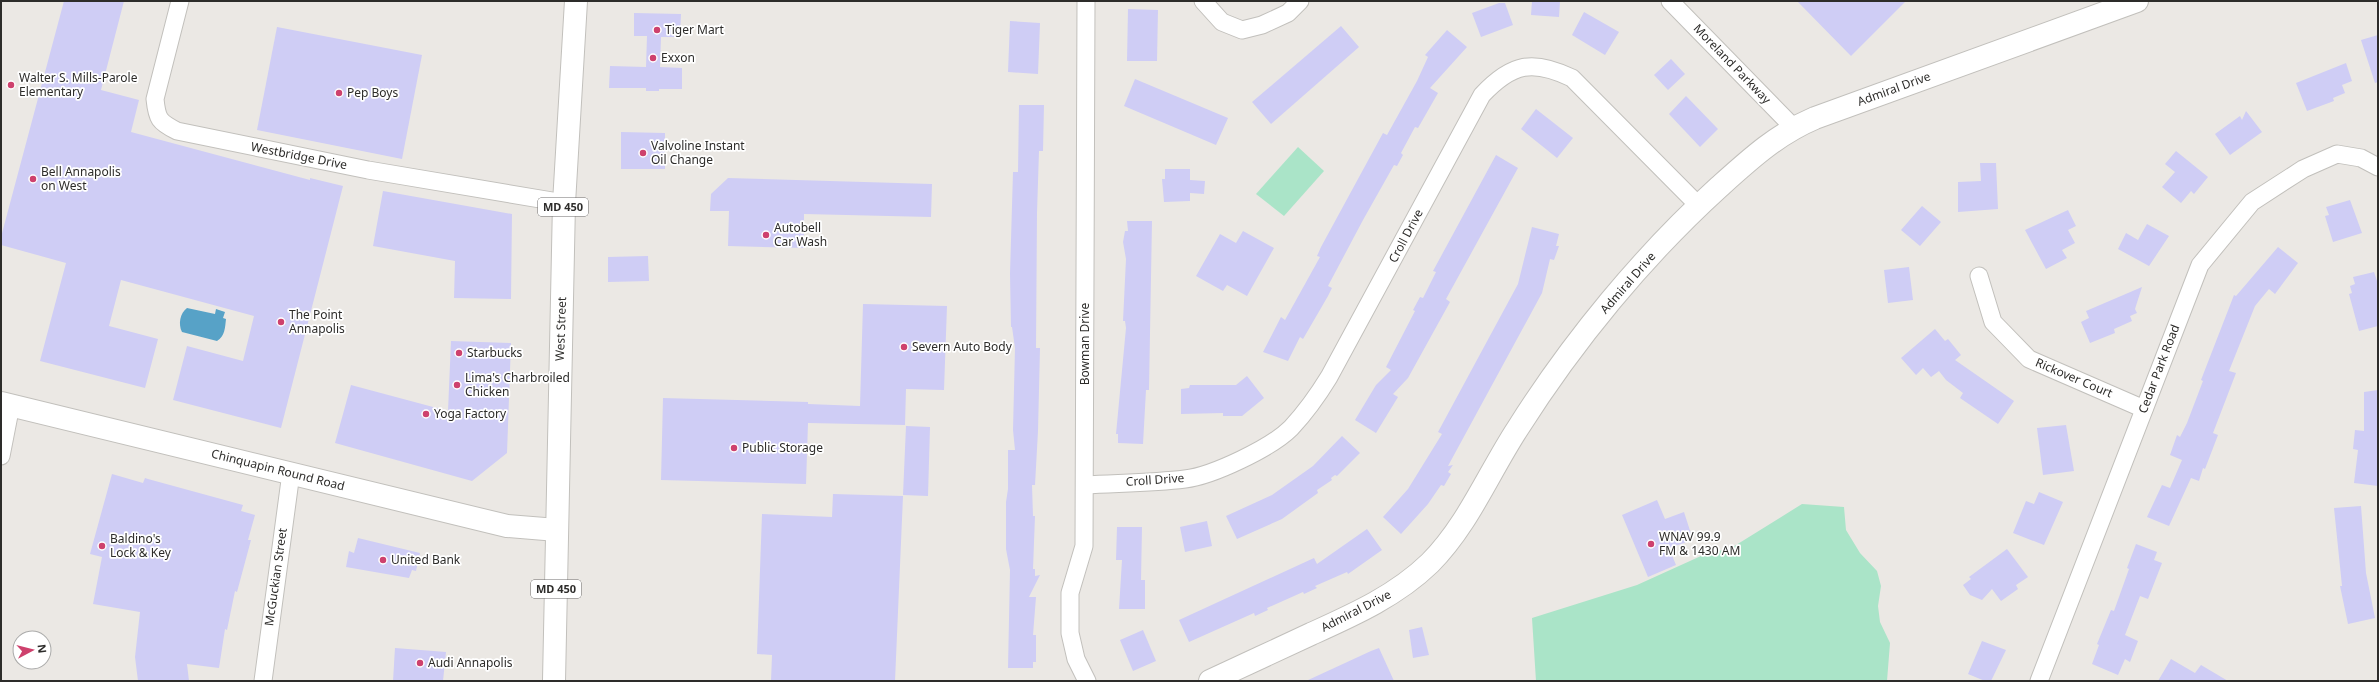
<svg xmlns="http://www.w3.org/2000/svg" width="2379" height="682" viewBox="0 0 2379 682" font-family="'Noto Sans',sans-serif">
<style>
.green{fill:#aae4c8}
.water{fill:#57a2c7}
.building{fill:#cfcdf5}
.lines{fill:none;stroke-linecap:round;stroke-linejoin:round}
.street-casing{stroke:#c2c0bc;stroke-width:19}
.secondary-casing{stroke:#c2c0bc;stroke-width:24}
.primary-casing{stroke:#c2c0bc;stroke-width:24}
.street{stroke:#fff;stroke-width:17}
.secondary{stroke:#fff;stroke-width:22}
.primary{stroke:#fff;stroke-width:22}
.poi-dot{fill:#ce416d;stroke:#fff;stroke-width:1.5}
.labels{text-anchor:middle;stroke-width:3.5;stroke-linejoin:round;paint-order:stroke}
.shield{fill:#fff;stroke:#6c6b6a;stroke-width:1}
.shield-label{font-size:11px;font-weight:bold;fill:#2d2c2a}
.poi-label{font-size:12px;fill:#2d2c2a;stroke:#fff;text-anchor:start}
.street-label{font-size:12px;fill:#2d2c2a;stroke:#fff}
</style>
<rect width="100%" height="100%" fill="#ebe8e4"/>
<g class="green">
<path d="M 1298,147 L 1324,171 L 1284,216 L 1256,194 Z"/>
<path d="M 1802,504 L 1844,507 L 1846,530 L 1860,553 L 1877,571 L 1881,586 L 1878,606 L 1880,622 L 1890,643 L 1887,681 L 1536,681 L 1532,618 L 1637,585 L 1712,551 L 1728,550 Z"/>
</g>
<path class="water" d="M 187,308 L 215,314 L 216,309 L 225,312 L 223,318 L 226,319 C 225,328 225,336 217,341 L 182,332 C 178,324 180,313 187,308 Z"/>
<g class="building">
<path d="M 64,1 L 124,1 L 101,90 L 139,100 L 131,132 L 310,180 L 310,178 L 343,186 L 281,428 L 173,400 L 187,346 L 243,361 L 254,316 L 121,280 L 109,326 L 158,339 L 145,388 L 40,361 L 66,263 L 1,245 L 1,237 Z"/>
<path d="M 1532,1 L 1560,1 L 1559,17 L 1531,15 Z"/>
<path d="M 1797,1 L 1906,1 L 1851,56 Z"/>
<path d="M 1499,3 L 1505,3 L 1513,25 L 1481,37 L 1472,13 Z"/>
<path d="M 1128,9 L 1158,10 L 1157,61 L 1127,61 Z"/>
<path d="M 1584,12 L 1619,32 L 1605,55 L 1572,35 Z"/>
<path d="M 634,13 L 681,14 L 680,37 L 661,37 L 660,67 L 682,68 L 682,89 L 659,89 L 659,91 L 646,91 L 646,88 L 609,88 L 610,66 L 646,67 L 647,36 L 634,36 Z"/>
<path d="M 1010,21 L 1040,23 L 1038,74 L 1008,72 Z"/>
<path d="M 1341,26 L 1359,47 L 1271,124 L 1252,102 Z"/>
<path d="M 277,27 L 422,55 L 402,159 L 257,130 Z"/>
<path d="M 1447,30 L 1467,47 L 1430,88 L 1438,93 L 1418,128 L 1415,127 L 1401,153 L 1403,155 L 1397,166 L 1394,165 L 1363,220 L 1328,286 L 1332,288 L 1328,296 L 1303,339 L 1300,337 L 1288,361 L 1263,352 L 1281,317 L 1285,320 L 1320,257 L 1317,256 L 1321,247 L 1383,133 L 1387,135 L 1417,81 L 1428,57 L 1425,55 Z"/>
<path d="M 2378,35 L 2378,82 L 2375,83 L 2361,40 Z"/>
<path d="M 1671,59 L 1685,74 L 1668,90 L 1654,75 Z"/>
<path d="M 2346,63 L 2352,81 L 2342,85 L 2345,93 L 2333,98 L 2334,101 L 2307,111 L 2296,83 Z"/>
<path d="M 1135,79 L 1228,118 L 1216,145 L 1124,106 Z"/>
<path d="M 1686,96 L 1718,129 L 1700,147 L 1669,114 Z"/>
<path d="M 1019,105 L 1044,105 L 1043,151 L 1039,151 L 1037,213 L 1036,348 L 1040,348 L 1038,431 L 1035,485 L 1032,485 L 1033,516 L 1035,516 L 1033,569 L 1035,569 L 1035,576 L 1040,575 L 1029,597 L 1036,597 L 1033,635 L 1036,635 L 1036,662 L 1033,662 L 1033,668 L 1008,668 L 1010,570 L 1006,549 L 1006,502 L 1008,489 L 1008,450 L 1015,450 L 1013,430 L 1015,348 L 1012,327 L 1011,327 L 1010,274 L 1013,172 L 1018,172 Z"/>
<path d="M 1536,109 L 1573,138 L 1557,158 L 1521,129 Z"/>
<path d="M 2246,111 L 2262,132 L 2230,155 L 2215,134 L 2240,116 L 2242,120 Z"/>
<path d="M 621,132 L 665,133 L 665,169 L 621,169 Z"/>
<path d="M 2176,151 L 2208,177 L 2194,194 L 2191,191 L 2181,203 L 2162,187 L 2175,172 L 2165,164 Z"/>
<path d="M 1496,155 L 1518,168 L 1446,299 L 1450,302 L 1408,378 L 1393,394 L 1398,397 L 1376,433 L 1355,420 L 1376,385 L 1391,370 L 1386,367 L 1415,311 L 1413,310 L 1420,297 L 1423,298 L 1436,272 L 1433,271 Z"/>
<path d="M 1980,163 L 1996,163 L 1998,209 L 1958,212 L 1958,182 L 1981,181 Z"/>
<path d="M 1165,169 L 1190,169 L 1190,180 L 1205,181 L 1204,194 L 1190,193 L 1190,201 L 1164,202 L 1162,179 L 1165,179 Z"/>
<path d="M 728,178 L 932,184 L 931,217 L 804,214 L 804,248 L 728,246 L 729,211 L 710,211 L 711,194 Z"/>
<path d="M 383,191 L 512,214 L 511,299 L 454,298 L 455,261 L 373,246 Z"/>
<path d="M 2350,200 L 2362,233 L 2333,242 L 2325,216 L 2329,215 L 2326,207 Z"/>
<path d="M 1922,206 L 1941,222 L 1920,246 L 1901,230 Z"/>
<path d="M 2068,210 L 2076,226 L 2068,230 L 2075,243 L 2062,250 L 2067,258 L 2046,269 L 2025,230 Z"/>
<path d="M 1127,221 L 1152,221 L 1149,390 L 1146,390 L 1143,444 L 1118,443 L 1118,434 L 1116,434 L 1126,328 L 1125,321 L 1123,321 L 1126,259 L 1123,242 L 1125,231 L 1128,231 Z"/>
<path d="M 2147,224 L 2169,236 L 2149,266 L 2118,249 L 2126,233 L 2138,240 Z"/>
<path d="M 1532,227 L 1559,234 L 1556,246 L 1559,246 L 1554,260 L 1550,259 L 1542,293 L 1448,466 L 1453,465 L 1448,472 L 1451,474 L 1444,486 L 1441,485 L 1428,504 L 1401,534 L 1383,517 L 1408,489 L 1442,434 L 1438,432 L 1518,284 Z"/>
<path d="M 1243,231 L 1274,248 L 1247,296 L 1227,285 L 1223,291 L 1196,276 L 1220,234 L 1236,243 Z"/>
<path d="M 2278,247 L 2298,263 L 2275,294 L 2269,289 L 2255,306 L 2229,371 L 2236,373 L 2213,433 L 2218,435 L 2205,469 L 2203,468 L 2199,481 L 2191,478 L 2169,526 L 2147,517 L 2162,485 L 2170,488 L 2182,460 L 2170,455 L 2177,435 L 2180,437 L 2187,423 L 2203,381 L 2201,380 L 2234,295 L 2236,296 Z"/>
<path d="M 648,256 L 649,281 L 608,282 L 608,257 Z"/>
<path d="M 1909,267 L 1913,300 L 1888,303 L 1884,270 Z"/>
<path d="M 2374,272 L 2378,284 L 2378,326 L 2359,331 L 2349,294 L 2352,293 L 2350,286 L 2355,284 L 2353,277 Z"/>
<path d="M 2142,287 L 2135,309 L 2137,313 L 2130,316 L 2132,321 L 2114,329 L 2115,333 L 2090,343 L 2081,322 L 2089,318 L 2086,311 Z"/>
<path d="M 863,304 L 947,306 L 944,390 L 906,389 L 905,425 L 808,423 L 806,484 L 661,480 L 663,398 L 808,402 L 808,404 L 860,406 Z"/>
<path d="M 1935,329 L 1945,341 L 1948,339 L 1961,355 L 1955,360 L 2014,401 L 1998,424 L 1960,398 L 1963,393 L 1946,380 L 1939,371 L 1931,377 L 1923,368 L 1916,375 L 1901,358 Z"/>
<path d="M 451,341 L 511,343 L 507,453 L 472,481 L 335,443 L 351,385 L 448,411 Z"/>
<path d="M 1247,376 L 1264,398 L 1242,416 L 1223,416 L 1223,413 L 1181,414 L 1181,389 L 1189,388 L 1190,385 L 1236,385 Z"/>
<path d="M 2378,390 L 2378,486 L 2354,483 L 2358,450 L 2353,449 L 2355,430 L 2364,431 L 2364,392 Z"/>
<path d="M 2066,425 L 2074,471 L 2043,475 L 2037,428 Z"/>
<path d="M 906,426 L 930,427 L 928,496 L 903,495 Z"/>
<path d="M 1342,436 L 1360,453 L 1337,476 L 1335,475 L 1331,478 L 1332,480 L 1317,490 L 1318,493 L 1282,519 L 1237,539 L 1226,516 L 1272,495 L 1313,466 Z"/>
<path d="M 112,474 L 143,483 L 145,478 L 148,479 L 243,505 L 241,511 L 255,515 L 248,540 L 251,540 L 237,592 L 235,591 L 227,630 L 225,629 L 219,668 L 187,664 L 189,681 L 138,681 L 135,657 L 140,612 L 93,604 L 102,557 L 90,554 Z"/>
<path d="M 2039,492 L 2063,502 L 2044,545 L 2013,533 L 2026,501 L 2034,504 Z"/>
<path d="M 833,494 L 903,496 L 895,681 L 771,681 L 772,655 L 757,654 L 762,514 L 832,517 Z"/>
<path d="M 1657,500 L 1665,519 L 1684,512 L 1693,540 L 1669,548 L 1676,565 L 1648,577 L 1622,515 Z"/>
<path d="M 2361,506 L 2366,573 L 2375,618 L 2348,624 L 2340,586 L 2342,586 L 2334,508 Z"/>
<path d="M 1207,521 L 1212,546 L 1185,552 L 1180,527 Z"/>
<path d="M 1117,527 L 1142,527 L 1141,580 L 1145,580 L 1145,609 L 1119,609 L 1122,560 L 1116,560 Z"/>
<path d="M 1367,529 L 1382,550 L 1348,574 L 1347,572 L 1315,586 L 1317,588 L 1304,594 L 1303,592 L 1267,608 L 1268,610 L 1255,616 L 1254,613 L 1189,642 L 1179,620 L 1314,558 L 1317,564 Z"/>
<path d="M 358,538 L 420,553 L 416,571 L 412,570 L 409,578 L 346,567 L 349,551 L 354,553 Z"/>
<path d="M 2136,544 L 2157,552 L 2154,560 L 2162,563 L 2148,599 L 2140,596 L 2125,635 L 2138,641 L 2130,662 L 2125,659 L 2118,675 L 2092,664 L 2099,645 L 2097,644 L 2111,610 L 2114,611 L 2129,569 L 2127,568 Z"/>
<path d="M 2007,549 L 2028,577 L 2016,585 L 2018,589 L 2001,601 L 1992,589 L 1982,600 L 1970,595 L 1963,585 L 1971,579 L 1969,577 Z"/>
<path d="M 1422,627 L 1429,655 L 1413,658 L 1409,630 Z"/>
<path d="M 1143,630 L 1156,661 L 1133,671 L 1120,640 Z"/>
<path d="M 1982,641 L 2006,650 L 1991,681 L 1985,681 L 1968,674 Z"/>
<path d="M 395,648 L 446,652 L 443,681 L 393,681 Z"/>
<path d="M 1379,648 L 1394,681 L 1306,681 L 1371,651 Z"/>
<path d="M 2171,659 L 2195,673 L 2201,665 L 2228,681 L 2158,681 Z"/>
</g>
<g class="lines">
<g class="street-casing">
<g id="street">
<path d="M 180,1 L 155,99 C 157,119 159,122 177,131 L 368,170 L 564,203"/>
<path d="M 1086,1 L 1084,546 L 1070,593 L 1070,633 L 1076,659 L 1087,681"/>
<path d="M 1203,1 L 1222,22 L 1242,30 L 1262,25 L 1288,13 L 1300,1"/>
<path d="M 1670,1 L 1793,127"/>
<path d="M 1979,276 L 1993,322 L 2029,359 L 2144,409"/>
<path d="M 1,456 L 11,405"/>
<path d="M 1085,485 C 1118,483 1152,483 1185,479 C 1212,476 1271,448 1291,428 C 1305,413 1318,395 1329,377 L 1482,95 C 1512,63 1533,59 1572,78 L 1699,206"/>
<path d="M 263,681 L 291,473"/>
<path d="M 2039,681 L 2200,265 L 2252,202 L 2303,169 L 2337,154 L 2361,158 L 2378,167"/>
</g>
</g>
<g class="secondary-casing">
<g id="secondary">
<path d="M 1,403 L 507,526 L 557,530"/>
<path d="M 1210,681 C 1244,665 1277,650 1311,634 C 1353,615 1396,596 1430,563 C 1468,525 1489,472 1518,428 C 1573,341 1643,256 1719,187 C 1749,160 1777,134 1815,118 L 2137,1"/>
</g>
</g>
<g class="primary-casing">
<path id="primary" d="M 554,681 L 564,203 L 576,1"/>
</g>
<use href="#street" class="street"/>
<use href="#secondary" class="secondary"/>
<use href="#primary" class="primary"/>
</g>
<g class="poi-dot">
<circle cx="657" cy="30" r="4"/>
<circle cx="653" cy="58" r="4"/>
<circle cx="11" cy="85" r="4"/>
<circle cx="339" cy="93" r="4"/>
<circle cx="643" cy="153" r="4"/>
<circle cx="33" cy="179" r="4"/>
<circle cx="766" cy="235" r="4"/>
<circle cx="281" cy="322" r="4"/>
<circle cx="904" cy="347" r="4"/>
<circle cx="459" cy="353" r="4"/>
<circle cx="457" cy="385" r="4"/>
<circle cx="426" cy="414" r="4"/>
<circle cx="734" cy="448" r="4"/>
<circle cx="1651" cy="544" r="4"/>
<circle cx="102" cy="546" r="4"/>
<circle cx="383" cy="560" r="4"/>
<circle cx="420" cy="663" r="4"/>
</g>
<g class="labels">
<g class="shield">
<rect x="538" y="198" width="50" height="18" rx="3"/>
<rect x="531" y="580" width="50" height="18" rx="3"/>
</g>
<g class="shield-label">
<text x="563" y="211">MD 450</text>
<text x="556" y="593">MD 450</text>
</g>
<g class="poi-label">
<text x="665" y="34">Tiger Mart</text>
<text x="661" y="62">Exxon</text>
<text x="19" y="82">Walter S. Mills-Parole<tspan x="19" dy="14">Elementary</tspan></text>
<text x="347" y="97">Pep Boys</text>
<text x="651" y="150">Valvoline Instant<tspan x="651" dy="14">Oil Change</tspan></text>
<text x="41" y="176">Bell Annapolis<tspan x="41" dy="14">on West</tspan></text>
<text x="774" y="232">Autobell<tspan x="774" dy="14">Car Wash</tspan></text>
<text x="289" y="319">The Point<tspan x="289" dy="14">Annapolis</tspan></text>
<text x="912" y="351">Severn Auto Body</text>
<text x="467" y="357">Starbucks</text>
<text x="465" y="382">Lima's Charbroiled<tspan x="465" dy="14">Chicken</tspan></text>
<text x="434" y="418">Yoga Factory</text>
<text x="742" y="452">Public Storage</text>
<text x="1659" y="541">WNAV 99.9<tspan x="1659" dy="14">FM &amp; 1430 AM</tspan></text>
<text x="110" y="543">Baldino's<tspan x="110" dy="14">Lock &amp; Key</tspan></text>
<text x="391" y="564">United Bank</text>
<text x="428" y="667">Audi Annapolis</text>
</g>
<g class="street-label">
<text transform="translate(1732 64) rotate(46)" y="4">Moreland Parkway</text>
<text transform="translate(1894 89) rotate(-20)" y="4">Admiral Drive</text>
<text transform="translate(299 156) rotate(11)" y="4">Westbridge Drive</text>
<text transform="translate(1406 236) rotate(-62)" y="4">Croll Drive</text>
<text transform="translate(1628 283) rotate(-49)" y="4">Admiral Drive</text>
<text transform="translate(561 329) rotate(-88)" y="4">West Street</text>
<text transform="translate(1085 344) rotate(-90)" y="4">Bowman Drive</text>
<text transform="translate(2159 369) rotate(-69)" y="4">Cedar Park Road</text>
<text transform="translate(2074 378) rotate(23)" y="4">Rickover Court</text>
<text transform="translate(278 470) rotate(14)" y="4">Chinquapin Round Road</text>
<text transform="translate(1155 480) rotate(-4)" y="4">Croll Drive</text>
<text transform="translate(276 577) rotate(-82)" y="4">McGuckian Street</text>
<text transform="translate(1356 611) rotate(-27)" y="4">Admiral Drive</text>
</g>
</g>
<rect width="2379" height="682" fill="none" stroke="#2d2c2a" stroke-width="4"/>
<g transform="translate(32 650) rotate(83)"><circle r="19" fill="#ffffff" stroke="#ababaa"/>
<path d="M0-3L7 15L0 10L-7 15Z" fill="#ce416d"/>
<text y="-6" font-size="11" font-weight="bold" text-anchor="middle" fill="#2d2c2a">N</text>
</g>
</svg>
